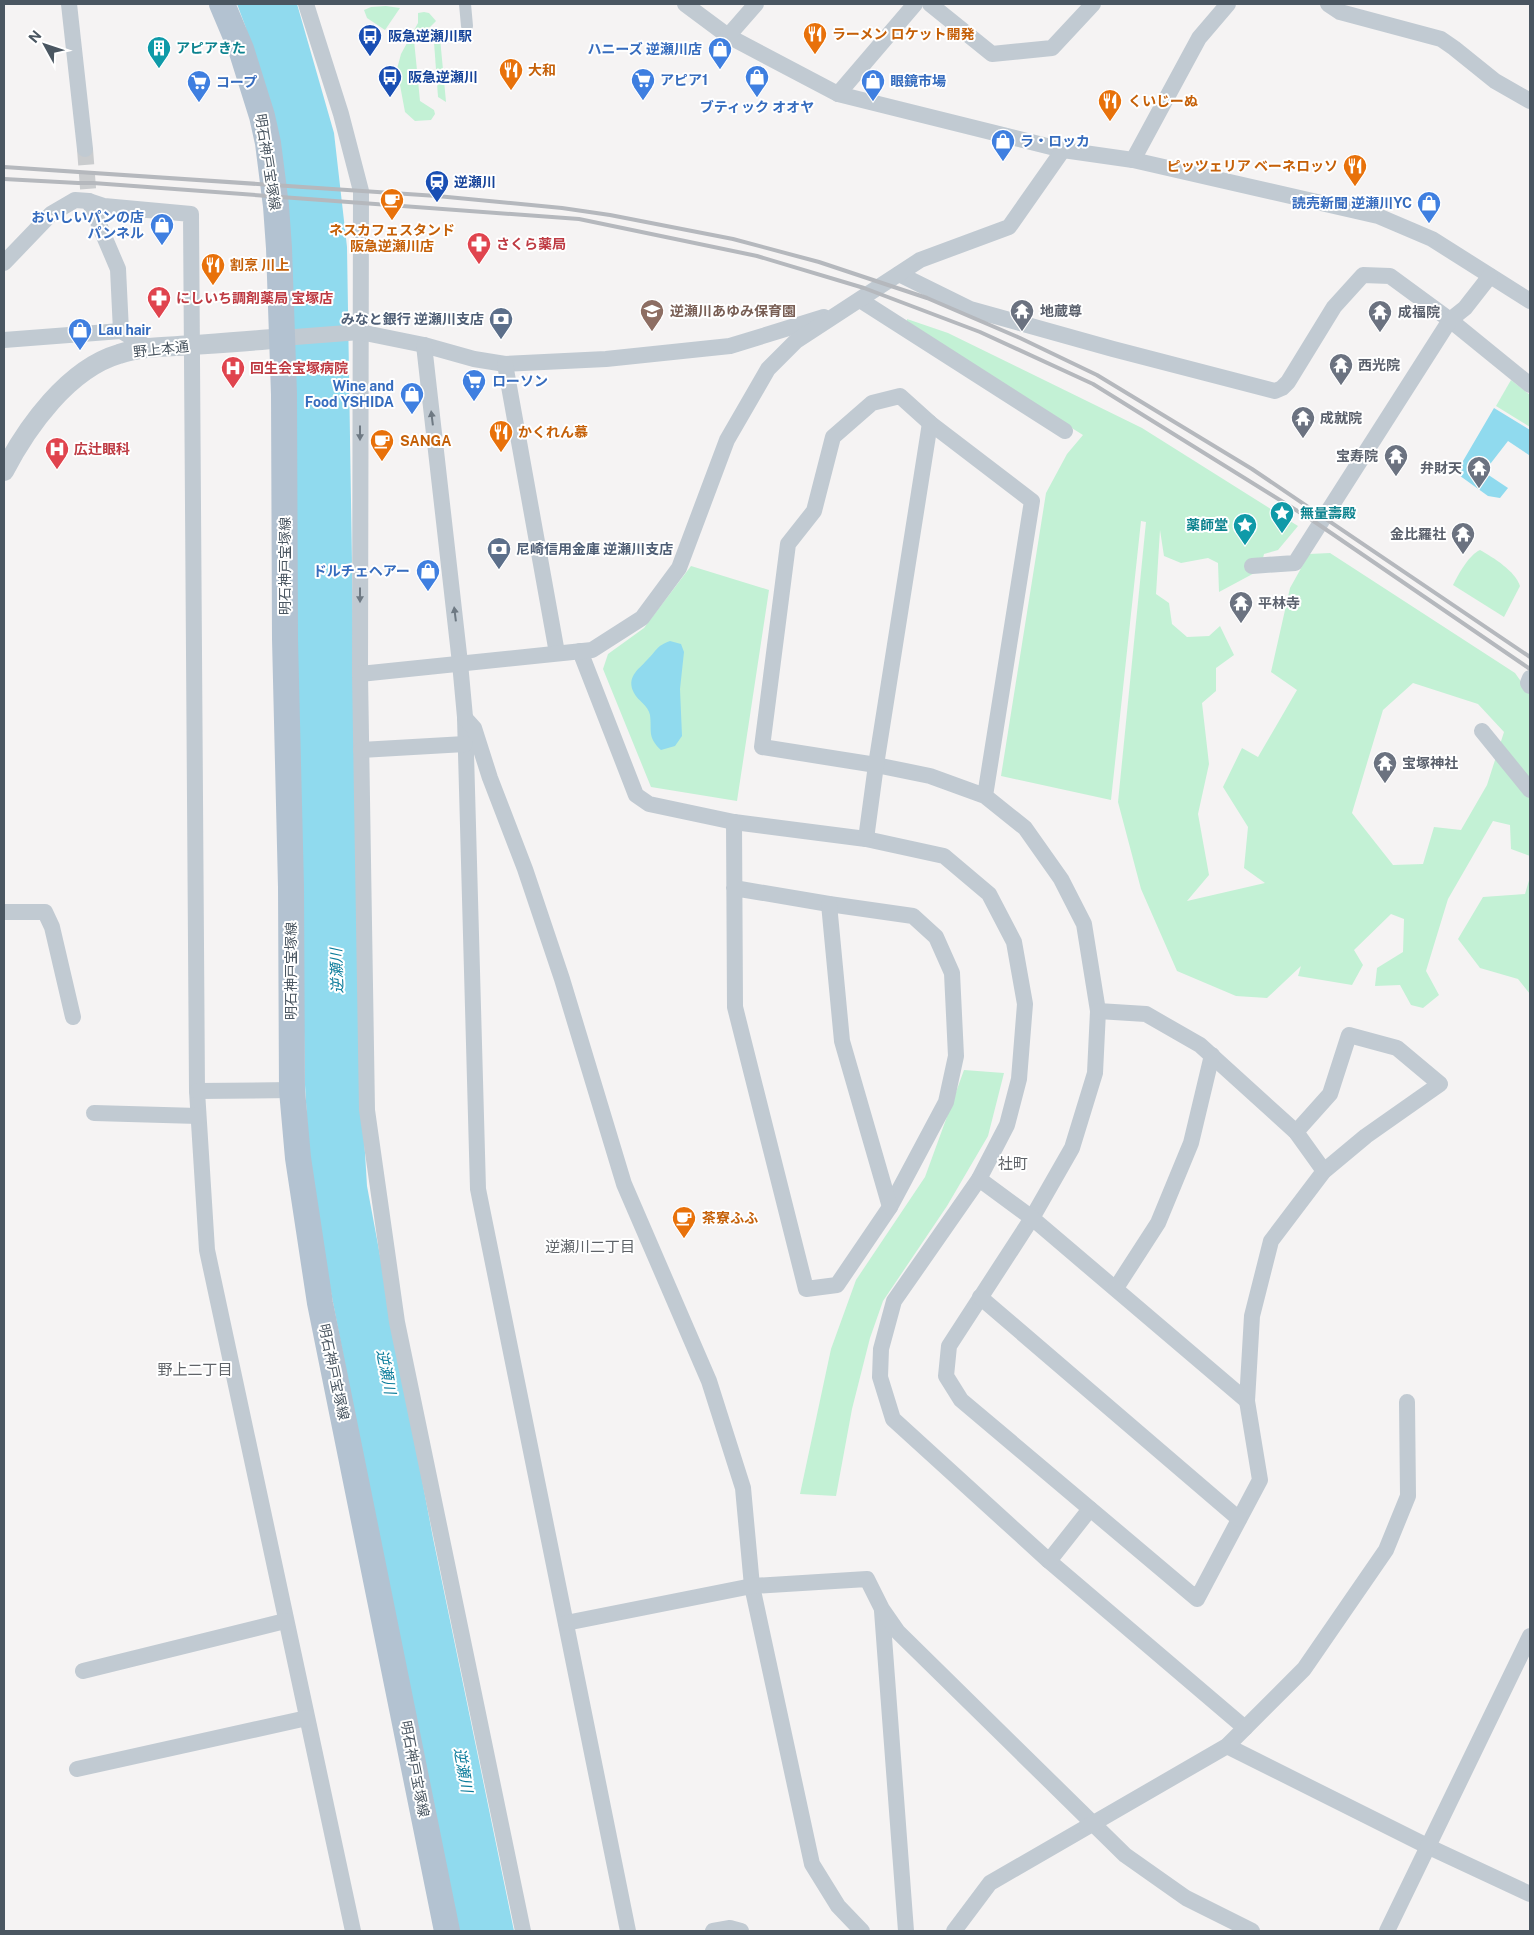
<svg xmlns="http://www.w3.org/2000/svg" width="1534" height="1935" viewBox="0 0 1534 1935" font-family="'Public Sans','Noto Sans JP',sans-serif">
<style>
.green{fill:#c3f1d5;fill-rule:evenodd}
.water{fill:#90daee}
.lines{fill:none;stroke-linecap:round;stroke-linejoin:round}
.minor-tunnel{stroke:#caccce;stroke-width:16;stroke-dasharray:16 8;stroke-linecap:butt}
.pedestrian{stroke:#c1cad2;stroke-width:12}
.minor{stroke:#c1cad2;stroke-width:16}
.tertiary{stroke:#c1cad2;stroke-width:20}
.primary{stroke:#b3c2d1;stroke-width:26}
.rail{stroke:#b5b8bd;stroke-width:4}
.oneway{fill:#6e7983}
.labels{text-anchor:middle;stroke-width:4;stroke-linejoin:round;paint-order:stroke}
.food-label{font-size:14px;font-weight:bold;fill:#c56008;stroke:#fff;text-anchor:start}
.transit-label{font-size:14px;font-weight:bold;fill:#164399;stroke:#fff;text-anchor:start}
.culture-label{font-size:14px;font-weight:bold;fill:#0d838f;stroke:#fff;text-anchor:start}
.shop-label{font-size:14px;font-weight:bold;fill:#366cbe;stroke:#fff;text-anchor:start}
.street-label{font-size:14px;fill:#4a5661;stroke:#fff}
.health-label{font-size:14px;font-weight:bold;fill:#be3a42;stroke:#fff;text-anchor:start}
.education-label{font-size:14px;font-weight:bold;fill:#785e54;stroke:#fff;text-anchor:start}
.worship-label{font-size:14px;font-weight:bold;fill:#5b616d;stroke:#fff;text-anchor:start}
.service-label{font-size:14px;font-weight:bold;fill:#4e5e75;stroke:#fff;text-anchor:end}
.water-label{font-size:15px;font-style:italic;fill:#0c7c9b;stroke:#fff}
.neighbourhood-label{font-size:15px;fill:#5f6368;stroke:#fff}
</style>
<rect width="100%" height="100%" fill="#f5f3f3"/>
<g class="green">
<path d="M 386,6 L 400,8 L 385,30 L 367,18 L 364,10 L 371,7 Z"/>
<path d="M 424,12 L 429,13 L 436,21 L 430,27 L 420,30 L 414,40 L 420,101 L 434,110 L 435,114 L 431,120 L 415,121 L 405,112 L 397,69 L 401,54 L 418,23 L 418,13 Z"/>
<path d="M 440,38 L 446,102 L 438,97 L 434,42 Z"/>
<path d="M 907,319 L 948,333 L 1142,428 L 1298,526 L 1278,550 L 1264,554 L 1260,570 L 1219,592 L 1218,563 L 1208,558 L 1181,563 L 1164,556 L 1160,530 L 1156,594 L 1169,603 L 1172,624 L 1187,637 L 1209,636 L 1220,626 L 1234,655 L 1216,668 L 1216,691 L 1202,703 L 1209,764 L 1198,814 L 1209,875 L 1187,901 L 1265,883 L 1244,868 L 1248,827 L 1223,787 L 1242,748 L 1258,757 L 1297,690 L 1271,672 L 1290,588 L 1309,554 L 1330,553 L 1515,673 L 1530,694 L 1530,856 L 1511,849 L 1510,825 L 1493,821 L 1448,899 L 1426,971 L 1439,995 L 1423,1008 L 1411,1005 L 1400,985 L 1375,986 L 1377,968 L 1403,952 L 1404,919 L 1391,914 L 1354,950 L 1363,965 L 1352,985 L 1298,976 L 1301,966 L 1267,998 L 1236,996 L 1177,971 L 1141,889 L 1118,802 L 1146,522 L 1141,521 L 1111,800 L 1001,776 L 1046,493 L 1067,454 L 1083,435 L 907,325 ZM 1413,683 L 1478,704 L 1504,732 L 1487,785 L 1461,830 L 1434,827 L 1423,864 L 1393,865 L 1352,813 L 1383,710 Z"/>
<path d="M 1511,380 L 1530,395 L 1530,427 L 1496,406 Z"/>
<path d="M 1480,550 C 1494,558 1515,571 1520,586 L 1504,617 L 1453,585 C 1459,573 1469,555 1480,550 Z"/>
<path d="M 691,566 L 769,590 L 737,801 L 651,787 L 603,669 L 608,654 L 644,628 Z"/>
<path d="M 1530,877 L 1530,994 L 1518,979 L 1480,968 L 1458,939 L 1483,897 L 1525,894 Z"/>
<path d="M 964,1070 L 1004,1073 L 988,1136 L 947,1206 L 883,1301 L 870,1338 L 852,1409 L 836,1496 L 800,1494 L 831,1349 L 856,1280 L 925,1177 Z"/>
</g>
<g class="water">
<path d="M 237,4 L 297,4 L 334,133 L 347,247 L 360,1070 L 367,1186 L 433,1538 L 514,1931 L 458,1931 L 387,1583 L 311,1188 L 305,1085 L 292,371 L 246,28 Z"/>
<path d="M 1494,408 L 1530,430 L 1529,455 L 1508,441 L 1484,472 L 1508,488 L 1500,498 L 1488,496 L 1456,473 Z"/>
<path d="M 670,641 L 681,644 L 684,652 L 680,689 L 682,736 L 675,746 L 661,750 C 647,737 652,731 650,715 C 648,705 638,701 634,693 C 626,677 638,670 647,660 C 658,649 655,647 670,641 Z"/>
</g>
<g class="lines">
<path class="minor-tunnel" d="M 85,149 L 89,201"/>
<path class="pedestrian" d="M 465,4 L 467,26"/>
<g class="minor">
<path d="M 69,4 L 85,149"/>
<path d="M 306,4 L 341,114 L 361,191 L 360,674 L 367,1110 L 397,1322 L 523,1931"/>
<path d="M 685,4 L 728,36 L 838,94 L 1063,150 L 1133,160 L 1378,216 L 1432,239 L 1530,301"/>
<path d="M 930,4 L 992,54 L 1052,48 L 1093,4"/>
<path d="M 1328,4 L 1340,12 L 1441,39 L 1454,48 L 1495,81 L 1530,101"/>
<path d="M 728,36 L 756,4"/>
<path d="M 838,94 L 915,4"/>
<path d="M 1133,160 L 1199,38 L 1228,4"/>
<path d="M 89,201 L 118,269 L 121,331"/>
<path d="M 4,263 L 51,214 L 75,200 L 89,201 L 104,206 L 191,214 L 197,1091 L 207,1250 L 353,1931"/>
<path d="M 899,274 L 970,309 L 1113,349 L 1275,391 L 1282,388 L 1288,382 L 1334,307 L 1363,275 L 1390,276 L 1450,320 L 1530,385"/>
<path d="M 860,300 L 1065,431"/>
<path d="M 282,338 L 360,332 L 424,345 L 474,359 L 505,364 L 606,359 L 730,346 L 824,317"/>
<path d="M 4,340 L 121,331 L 149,348"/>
<path d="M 424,345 L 460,663 L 465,717 L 478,1189 L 628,1931"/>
<path d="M 505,364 L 557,653"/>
<path d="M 1252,566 L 1295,563 L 1450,320 L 1465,308 L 1490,276"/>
<path d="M 580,651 L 636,795 L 649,804 L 734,822 L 866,839 L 944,856 L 989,894 L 1014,942 L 1025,1004 L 1019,1079 L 1007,1125 L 979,1179 L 894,1301 L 881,1349 L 880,1377 L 893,1419 L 1049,1561 L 1245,1728"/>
<path d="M 360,674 L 592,650 L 642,618 L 679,568 L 727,440 L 768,369 L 796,341 L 920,260 L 1009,227 L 1063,150"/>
<path d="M 1530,678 L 1528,683 L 1530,686"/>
<path d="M 465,718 L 474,728 L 490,778 L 525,869 L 562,979 L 624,1184 L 709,1381 L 743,1488 L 752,1586 L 812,1864 L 838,1906 L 862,1931"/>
<path d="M 1482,731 L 1530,790"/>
<path d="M 361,750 L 465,744"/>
<path d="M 985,796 L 1032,501 L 930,423 L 900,396 L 872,403 L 833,437 L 814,511 L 788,544 L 762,747 L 876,765 L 930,776 L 985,796 L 1025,828 L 1061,879 L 1084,924 L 1098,1011 L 1095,1073 L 1072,1148 L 1032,1218 L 949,1346 L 946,1376 L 961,1400 L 1197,1599 L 1260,1480 L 1247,1401 L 1252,1316 L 1271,1241 L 1324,1171 L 1366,1136 L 1440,1084 L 1397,1048 L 1349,1035 L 1330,1094 L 1296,1132"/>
<path d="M 734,822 L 735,1007 L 806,1289 L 837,1285 L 890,1207 L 946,1102 L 956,1056 L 952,973 L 936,937 L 913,916 L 829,904 L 734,888"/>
<path d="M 866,839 L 876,765 L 930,423"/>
<path d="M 829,904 L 842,1041 L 890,1207"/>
<path d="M 4,912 L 45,912 L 52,927 L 73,1017"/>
<path d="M 1098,1011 L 1146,1014 L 1200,1045 L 1296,1132 L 1324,1171"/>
<path d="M 197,1091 L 292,1090"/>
<path d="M 94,1113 L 198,1116"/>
<path d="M 979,1179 L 1032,1218 L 1247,1401"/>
<path d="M 1116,1288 L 1158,1223 L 1191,1143 L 1212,1055"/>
<path d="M 980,1297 L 1239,1519"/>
<path d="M 1049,1561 L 1090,1509"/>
<path d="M 882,1611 L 906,1931"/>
<path d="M 566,1623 L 752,1586 L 867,1579 L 882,1609 L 898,1632 L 1125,1855 L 1186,1898 L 1252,1931"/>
<path d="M 83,1671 L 285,1621"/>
<path d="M 1227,1746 L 1427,1846 L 1530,1894"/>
<path d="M 77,1769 L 307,1718"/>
<path d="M 713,1931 L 730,1928 L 741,1931"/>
<path d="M 954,1931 L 990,1883 L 1227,1746 L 1304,1669 L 1386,1550 L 1408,1496 L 1407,1402"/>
<path d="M 1387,1931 L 1530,1636"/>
</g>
<path class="tertiary" d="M 4,471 C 27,427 68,369 119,354 C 143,346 169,347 194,345 C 223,343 253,341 282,338"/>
<path class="primary" d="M 222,4 L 241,49 L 262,116 L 268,143 L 276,206 L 279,248 L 284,394 L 285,639 L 291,887 L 292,1090 L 298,1158 L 320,1303 L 447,1931"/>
<g class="rail">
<path d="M 4,167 L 437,196 L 562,208 L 610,215 L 733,239 L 819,262 L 927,298 L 1020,338 L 1097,375 L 1252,469 L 1530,657"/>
<path d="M 4,179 L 78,183 L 93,183 L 579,219 L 757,256 L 864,288 L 980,332 L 1093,384 L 1312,520 L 1530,669"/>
</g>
</g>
<defs><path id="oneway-solid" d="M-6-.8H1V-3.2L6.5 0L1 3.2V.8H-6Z" transform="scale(1.25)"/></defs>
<g class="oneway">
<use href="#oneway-solid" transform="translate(432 418) rotate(-97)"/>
<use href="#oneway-solid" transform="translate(360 433) rotate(90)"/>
<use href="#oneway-solid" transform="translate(360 595) rotate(90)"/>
<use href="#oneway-solid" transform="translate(455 614) rotate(-97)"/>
</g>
<defs>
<g id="restaurant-pin" transform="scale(1.25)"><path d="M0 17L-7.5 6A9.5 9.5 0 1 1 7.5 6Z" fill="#e8710a" stroke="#fff"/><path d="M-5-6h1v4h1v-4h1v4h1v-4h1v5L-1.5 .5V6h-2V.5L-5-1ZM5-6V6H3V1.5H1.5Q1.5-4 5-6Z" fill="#fff"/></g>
<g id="bus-pin" transform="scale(1.25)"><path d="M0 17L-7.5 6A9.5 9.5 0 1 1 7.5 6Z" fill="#1a4fb4" stroke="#fff"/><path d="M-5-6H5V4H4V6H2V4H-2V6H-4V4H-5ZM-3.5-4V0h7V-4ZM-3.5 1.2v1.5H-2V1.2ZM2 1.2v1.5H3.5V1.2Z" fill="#fff"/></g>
<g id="building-pin" transform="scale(1.25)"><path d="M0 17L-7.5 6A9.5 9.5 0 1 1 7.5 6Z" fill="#0f9aa8" stroke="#fff"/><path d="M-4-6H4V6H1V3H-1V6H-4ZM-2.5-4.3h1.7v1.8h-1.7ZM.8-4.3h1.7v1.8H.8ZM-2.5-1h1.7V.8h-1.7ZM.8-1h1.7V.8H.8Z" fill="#fff"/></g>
<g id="shop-pin" transform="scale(1.25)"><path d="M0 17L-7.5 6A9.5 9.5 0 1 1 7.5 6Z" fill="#3f7fe0" stroke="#fff"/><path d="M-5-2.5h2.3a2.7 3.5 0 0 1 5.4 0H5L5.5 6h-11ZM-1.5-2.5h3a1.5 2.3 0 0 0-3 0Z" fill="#fff"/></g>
<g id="supermarket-pin" transform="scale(1.25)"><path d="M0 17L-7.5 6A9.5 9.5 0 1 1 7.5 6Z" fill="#3f7fe0" stroke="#fff"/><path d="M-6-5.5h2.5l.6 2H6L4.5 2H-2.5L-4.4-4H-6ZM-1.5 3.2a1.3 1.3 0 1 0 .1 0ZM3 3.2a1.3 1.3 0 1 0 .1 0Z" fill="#fff"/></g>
<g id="station-pin" transform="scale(1.25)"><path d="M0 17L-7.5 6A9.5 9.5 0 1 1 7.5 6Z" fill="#1a4fb4" stroke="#fff"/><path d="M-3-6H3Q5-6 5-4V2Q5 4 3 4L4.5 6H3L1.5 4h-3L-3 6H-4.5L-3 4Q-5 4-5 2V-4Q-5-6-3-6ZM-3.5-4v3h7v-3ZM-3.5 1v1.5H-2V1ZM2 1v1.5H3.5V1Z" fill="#fff"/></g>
<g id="cafe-pin" transform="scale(1.25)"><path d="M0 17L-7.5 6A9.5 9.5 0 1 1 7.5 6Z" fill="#e8710a" stroke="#fff"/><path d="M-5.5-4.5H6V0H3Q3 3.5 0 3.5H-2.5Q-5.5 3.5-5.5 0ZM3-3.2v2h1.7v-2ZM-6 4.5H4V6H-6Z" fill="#fff"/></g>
<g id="pharmacy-pin" transform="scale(1.25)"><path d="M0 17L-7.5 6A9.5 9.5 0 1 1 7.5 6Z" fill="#e0444e" stroke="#fff"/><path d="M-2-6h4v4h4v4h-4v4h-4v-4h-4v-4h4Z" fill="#fff"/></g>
<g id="school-pin" transform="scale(1.25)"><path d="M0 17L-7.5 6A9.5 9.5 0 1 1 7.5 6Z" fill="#8d6e63" stroke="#fff"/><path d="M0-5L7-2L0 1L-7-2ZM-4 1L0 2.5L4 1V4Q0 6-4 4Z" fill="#fff"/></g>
<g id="temple-pin" transform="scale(1.25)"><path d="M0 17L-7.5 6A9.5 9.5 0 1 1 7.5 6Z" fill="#6b7280" stroke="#fff"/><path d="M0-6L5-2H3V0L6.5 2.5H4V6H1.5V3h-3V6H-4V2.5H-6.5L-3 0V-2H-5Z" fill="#fff"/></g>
<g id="bank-pin" transform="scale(1.25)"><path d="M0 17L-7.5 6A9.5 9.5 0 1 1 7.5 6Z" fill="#5c6f8a" stroke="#fff"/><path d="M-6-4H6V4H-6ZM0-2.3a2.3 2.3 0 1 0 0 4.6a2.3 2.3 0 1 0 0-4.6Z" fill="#fff"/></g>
<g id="hospital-pin" transform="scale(1.25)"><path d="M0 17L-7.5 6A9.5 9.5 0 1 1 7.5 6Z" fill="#e0444e" stroke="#fff"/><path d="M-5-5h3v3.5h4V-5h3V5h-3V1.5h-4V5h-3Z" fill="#fff"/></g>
<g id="sight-pin" transform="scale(1.25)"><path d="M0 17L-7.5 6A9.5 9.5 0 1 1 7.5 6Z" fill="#0f9aa8" stroke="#fff"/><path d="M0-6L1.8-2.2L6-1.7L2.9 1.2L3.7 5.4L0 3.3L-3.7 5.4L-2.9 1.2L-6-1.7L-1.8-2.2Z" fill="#fff"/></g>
</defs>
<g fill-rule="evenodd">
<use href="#restaurant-pin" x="815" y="34"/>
<use href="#bus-pin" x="370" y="36"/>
<use href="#building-pin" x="159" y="48"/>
<use href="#shop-pin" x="720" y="49"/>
<use href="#restaurant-pin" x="511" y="70"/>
<use href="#bus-pin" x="390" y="77"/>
<use href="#shop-pin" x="757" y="77"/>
<use href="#supermarket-pin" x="643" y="80"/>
<use href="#shop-pin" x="873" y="81"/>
<use href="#supermarket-pin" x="199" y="82"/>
<use href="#restaurant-pin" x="1110" y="101"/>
<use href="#shop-pin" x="1003" y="141"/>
<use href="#restaurant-pin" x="1355" y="166"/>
<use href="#station-pin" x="437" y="182"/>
<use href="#cafe-pin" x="392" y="200"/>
<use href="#shop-pin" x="1429" y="203"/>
<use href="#shop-pin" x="162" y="225"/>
<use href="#pharmacy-pin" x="479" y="244"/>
<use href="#restaurant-pin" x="213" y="265"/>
<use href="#pharmacy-pin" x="159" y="298"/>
<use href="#school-pin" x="652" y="311"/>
<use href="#temple-pin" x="1022" y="311"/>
<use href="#temple-pin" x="1380" y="312"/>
<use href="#bank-pin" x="501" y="319"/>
<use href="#shop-pin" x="80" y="330"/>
<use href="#temple-pin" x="1341" y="365"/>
<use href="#hospital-pin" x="233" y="368"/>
<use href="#supermarket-pin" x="474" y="381"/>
<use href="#shop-pin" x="412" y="394"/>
<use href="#temple-pin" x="1303" y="418"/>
<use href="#restaurant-pin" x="501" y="432"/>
<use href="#cafe-pin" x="382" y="441"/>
<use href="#hospital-pin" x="57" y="449"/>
<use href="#temple-pin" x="1396" y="456"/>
<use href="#temple-pin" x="1479" y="468"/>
<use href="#sight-pin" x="1282" y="513"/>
<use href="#sight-pin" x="1245" y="525"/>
<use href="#temple-pin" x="1463" y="534"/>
<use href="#bank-pin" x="499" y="549"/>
<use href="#shop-pin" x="428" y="571"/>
<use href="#temple-pin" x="1241" y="603"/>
<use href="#temple-pin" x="1385" y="763"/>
<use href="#cafe-pin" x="684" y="1218"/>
</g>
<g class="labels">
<g class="food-label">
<text x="832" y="39">ラーメン ロケット開発</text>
<text x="528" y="75">大和</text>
<text x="1128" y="106">くいじーぬ</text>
<text x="1338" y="171" text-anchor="end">ピッツェリア ベーネロッソ</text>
<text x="392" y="235" text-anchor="middle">ネスカフェスタンド<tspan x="392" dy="16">阪急逆瀬川店</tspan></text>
<text x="230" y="270">割烹 川上</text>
<text x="518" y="437">かくれん慕</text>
<text x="400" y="446">SANGA</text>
<text x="702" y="1223">茶寮ふふ</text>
</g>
<g class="transit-label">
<text x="388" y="41">阪急逆瀬川駅</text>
<text x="408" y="82">阪急逆瀬川</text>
<text x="454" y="187">逆瀬川</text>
</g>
<g class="culture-label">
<text x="176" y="53">アピアきた</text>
<text x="1300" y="518">無量壽殿</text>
<text x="1228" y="530" text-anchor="end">薬師堂</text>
</g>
<g class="shop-label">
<text x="702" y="54" text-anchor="end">ハニーズ 逆瀬川店</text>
<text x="660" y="85">アピア1</text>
<text x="890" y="86">眼鏡市場</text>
<text x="216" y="87">コープ</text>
<text x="757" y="112" text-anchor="middle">ブティック オオヤ</text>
<text x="1020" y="146">ラ・ロッカ</text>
<text x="1412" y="208" text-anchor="end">読売新聞 逆瀬川YC</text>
<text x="144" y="222" text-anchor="end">おいしいパンの店<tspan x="144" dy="16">パンネル</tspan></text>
<text x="98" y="335">Lau hair</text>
<text x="492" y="386">ローソン</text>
<text x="394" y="391" text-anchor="end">Wine and<tspan x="394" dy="16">Food YSHIDA</tspan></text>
<text x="410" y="576" text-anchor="end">ドルチェヘアー</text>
</g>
<g class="street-label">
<text transform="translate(268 162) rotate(81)" y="5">明石神戸宝塚線</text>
<text transform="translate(161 349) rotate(-6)" y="5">野上本通</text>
<text transform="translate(285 566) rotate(-90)" y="5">明石神戸宝塚線</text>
<text transform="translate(291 971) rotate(-90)" y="5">明石神戸宝塚線</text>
<text transform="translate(334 1372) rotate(78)" y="5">明石神戸宝塚線</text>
<text transform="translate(415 1769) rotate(79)" y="5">明石神戸宝塚線</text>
</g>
<g class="health-label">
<text x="496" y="249">さくら薬局</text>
<text x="176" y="303">にしいち調剤薬局 宝塚店</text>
<text x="250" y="373">回生会宝塚病院</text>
<text x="74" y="454">広辻眼科</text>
</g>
<g class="education-label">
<text x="670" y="316">逆瀬川あゆみ保育園</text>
</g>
<g class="worship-label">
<text x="1040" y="316">地蔵尊</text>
<text x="1398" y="317">成福院</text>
<text x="1358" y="370">西光院</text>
<text x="1320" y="423">成就院</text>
<text x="1378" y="461" text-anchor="end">宝寿院</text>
<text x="1462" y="473" text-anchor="end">弁財天</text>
<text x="1446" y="539" text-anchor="end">金比羅社</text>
<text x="1258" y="608">平林寺</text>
<text x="1402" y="768">宝塚神社</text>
</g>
<g class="service-label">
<text x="484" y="324">みなと銀行 逆瀬川支店</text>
<text x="516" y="554" text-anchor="start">尼崎信用金庫 逆瀬川支店</text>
</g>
<g class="water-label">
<text transform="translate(337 971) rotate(-92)" y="5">逆瀬川</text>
<text transform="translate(386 1372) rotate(79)" y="5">逆瀬川</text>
<text transform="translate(463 1770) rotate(80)" y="5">逆瀬川</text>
</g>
<g class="neighbourhood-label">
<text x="1013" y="1169">社町</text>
<text x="590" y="1252">逆瀬川二丁目</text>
<text x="195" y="1375">野上二丁目</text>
</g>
</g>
<rect width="1534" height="1935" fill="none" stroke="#4a5661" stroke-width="10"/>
<g transform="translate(45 45) rotate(310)" stroke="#ffffff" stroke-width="4" paint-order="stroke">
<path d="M0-4L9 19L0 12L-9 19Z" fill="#4a5661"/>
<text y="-8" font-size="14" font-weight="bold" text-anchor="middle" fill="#4a5661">N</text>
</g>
</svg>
